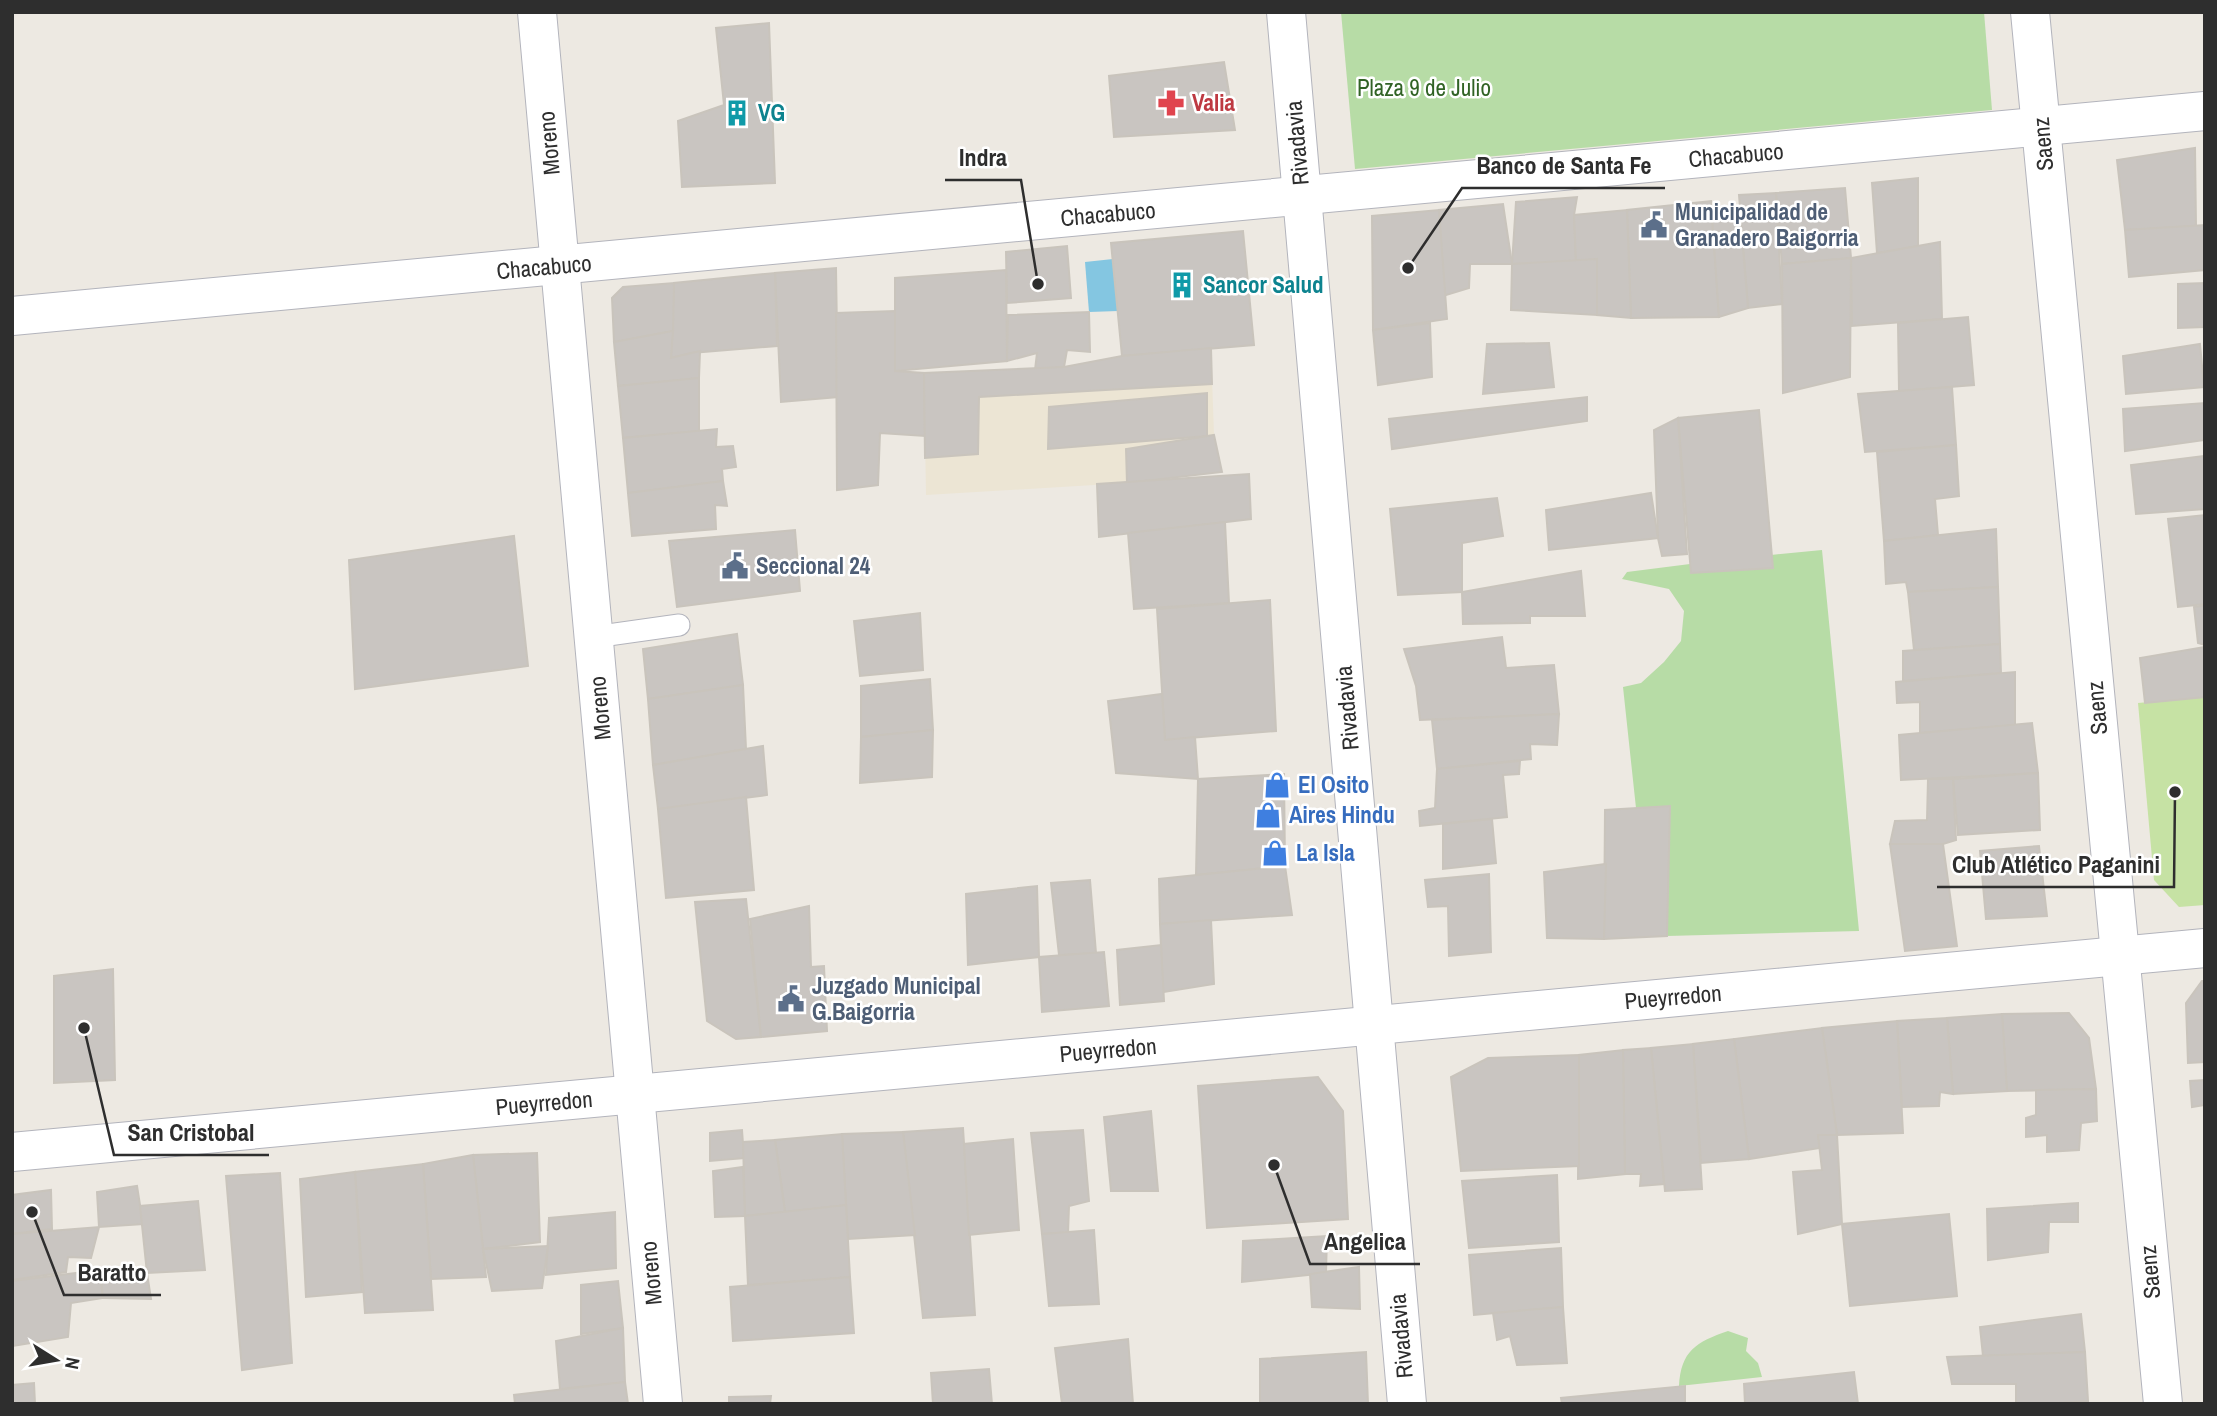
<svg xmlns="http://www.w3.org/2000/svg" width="2217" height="1416" viewBox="0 0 2217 1416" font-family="'Archivo Narrow',sans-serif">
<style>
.education{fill:#ece5d4}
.green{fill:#b7dca6}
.pitch{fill:#c6e2a4}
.water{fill:#84c6e1}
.building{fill:#c9c5c1;stroke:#c9c4bc;stroke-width:2}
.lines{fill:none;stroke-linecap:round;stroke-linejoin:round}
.service-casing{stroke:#b3b4bc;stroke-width:23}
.minor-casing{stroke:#b3b4bc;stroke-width:40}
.service{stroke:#fff;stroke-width:21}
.minor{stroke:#fff;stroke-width:38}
.labels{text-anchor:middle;stroke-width:5;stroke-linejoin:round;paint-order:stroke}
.park-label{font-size:23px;fill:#316325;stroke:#fff}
.health-label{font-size:23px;font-weight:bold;fill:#be3a42;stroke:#fff;text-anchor:start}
.culture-label{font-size:23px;font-weight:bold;fill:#0d838f;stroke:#fff;text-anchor:start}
.street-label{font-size:23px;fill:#2e2e2e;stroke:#fff}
.service-label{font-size:23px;font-weight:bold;fill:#4e5e75;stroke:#fff;text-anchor:start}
.shop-label{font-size:23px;font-weight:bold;fill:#366cbe;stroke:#fff;text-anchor:start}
.leader{fill:none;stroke:#2e2e2e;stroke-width:2.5}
.callout-dot{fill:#2e2e2e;stroke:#fff;stroke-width:2.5}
.callout-label{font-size:24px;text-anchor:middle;font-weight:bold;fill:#2e2e2e;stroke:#fff;stroke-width:5;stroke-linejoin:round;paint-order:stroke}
</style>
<rect width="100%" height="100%" fill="#ede9e2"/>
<path class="education" d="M 1211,348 L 1214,435 L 1126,449 L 1127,483 L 926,495 L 924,373 L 1064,367 Z"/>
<g class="green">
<path d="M 1341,12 L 1984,12 L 1992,110 L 1355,169 Z"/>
<path d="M 1822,550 L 1859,931 L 1667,936 L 1670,806 L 1636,808 L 1623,687 L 1641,683 L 1664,662 L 1681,641 L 1684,611 L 1669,589 L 1622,579 L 1627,572 L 1690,564 L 1692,573 L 1772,568 L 1771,555 Z"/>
<path d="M 1728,1331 L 1748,1338 L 1746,1351 L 1758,1363 L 1762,1377 L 1679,1386 C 1681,1351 1696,1342 1728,1331 Z"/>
</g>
<path class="pitch" d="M 2205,697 L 2205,905 L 2179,907 L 2154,880 L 2138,703 Z"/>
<path class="water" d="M 1113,259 L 1118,311 L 1089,312 L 1085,262 Z"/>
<g class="building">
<path d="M 769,23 L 775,183 L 682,187 L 678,121 L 724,105 L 716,28 Z"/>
<path d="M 1224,62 L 1235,130 L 1114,137 L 1109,76 Z"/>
<path d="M 2195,148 L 2196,226 L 2125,230 L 2117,160 Z"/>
<path d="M 1918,178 L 1918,246 L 1877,253 L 1872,183 Z"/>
<path d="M 1845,188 L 1851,258 L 1782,264 L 1776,193 Z"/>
<path d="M 1776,193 L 1782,304 L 1748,308 L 1739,195 Z"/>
<path d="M 1577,197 L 1574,215 L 1576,262 L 1512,264 L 1516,202 Z"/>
<path d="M 1711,201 L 1719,317 L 1631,318 L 1627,210 Z"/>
<path d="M 1503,204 L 1512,264 L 1470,264 L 1469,288 L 1443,296 L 1439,210 Z"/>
<path d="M 1439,210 L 1447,319 L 1373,330 L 1372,216 Z"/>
<path d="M 1627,210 L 1631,318 L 1597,315 L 1597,259 L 1576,262 L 1574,215 Z"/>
<path d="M 1740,213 L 1748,308 L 1719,317 L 1712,216 Z"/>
<path d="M 2205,225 L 2205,270 L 2129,277 L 2125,230 Z"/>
<path d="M 1243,231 L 1254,345 L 1122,356 L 1111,243 Z"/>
<path d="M 1940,242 L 1942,319 L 1852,326 L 1851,258 Z"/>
<path d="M 1067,246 L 1071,298 L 1007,303 L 1006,252 Z"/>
<path d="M 1851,258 L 1850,377 L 1783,393 L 1782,264 Z"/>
<path d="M 1597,259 L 1597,315 L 1511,310 L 1512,264 Z"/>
<path d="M 836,268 L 838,397 L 781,402 L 775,273 Z"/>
<path d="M 1006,270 L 1007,361 L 895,371 L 895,278 Z"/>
<path d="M 775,273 L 777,346 L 691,353 L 671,358 L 674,283 Z"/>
<path d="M 674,283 L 673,331 L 614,342 L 612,298 L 623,287 Z"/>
<path d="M 2205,283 L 2205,327 L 2178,328 L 2178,284 Z"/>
<path d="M 895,311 L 895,371 L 924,373 L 925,436 L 880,433 L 878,485 L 837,490 L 836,313 Z"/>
<path d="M 1089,312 L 1090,352 L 1067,350 L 1064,367 L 1035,370 L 1037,353 L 1007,361 L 1008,315 Z"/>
<path d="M 1968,317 L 1974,385 L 1899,391 L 1898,323 Z"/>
<path d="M 1430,323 L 1432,377 L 1378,385 L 1373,330 Z"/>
<path d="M 673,331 L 671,358 L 700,351 L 699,378 L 618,386 L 614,342 Z"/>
<path d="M 1549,343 L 1554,387 L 1483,394 L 1487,344 Z"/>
<path d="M 2200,344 L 2204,387 L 2126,394 L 2123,356 Z"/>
<path d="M 1211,348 L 1212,384 L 979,397 L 978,454 L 925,458 L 924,373 L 1064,367 L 1122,356 Z"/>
<path d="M 699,378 L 699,431 L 623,438 L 618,386 Z"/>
<path d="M 1952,387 L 1956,445 L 1865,452 L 1858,394 Z"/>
<path d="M 1207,393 L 1207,436 L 1048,449 L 1049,407 Z"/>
<path d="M 1587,397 L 1587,421 L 1392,449 L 1389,419 Z"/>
<path d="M 2205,403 L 2205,440 L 2125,451 L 2123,409 Z"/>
<path d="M 1759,410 L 1773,568 L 1691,573 L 1678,418 Z"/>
<path d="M 1678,418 L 1687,554 L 1662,556 L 1658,538 L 1654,430 Z"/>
<path d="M 717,429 L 716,447 L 733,446 L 736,467 L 722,469 L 723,481 L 628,493 L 623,438 Z"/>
<path d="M 1214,435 L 1222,472 L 1127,483 L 1126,449 Z"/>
<path d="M 1956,445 L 1959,496 L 1935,499 L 1938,535 L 1884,541 L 1877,452 Z"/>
<path d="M 2205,456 L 2205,509 L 2136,514 L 2131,465 Z"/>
<path d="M 1249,474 L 1251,519 L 1099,537 L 1097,484 Z"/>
<path d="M 723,481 L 727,506 L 715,505 L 716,529 L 632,536 L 628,493 Z"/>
<path d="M 1651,493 L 1658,538 L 1549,550 L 1546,510 Z"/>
<path d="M 1497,498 L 1503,536 L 1462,543 L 1462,592 L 1398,595 L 1390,509 Z"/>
<path d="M 2205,515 L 2205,604 L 2178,607 L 2168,519 Z"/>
<path d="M 1225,522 L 1229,603 L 1134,609 L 1128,533 Z"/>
<path d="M 1996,529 L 1998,587 L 1908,592 L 1906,582 L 1886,584 L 1884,541 Z"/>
<path d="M 795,530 L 800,591 L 677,607 L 669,541 Z"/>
<path d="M 514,536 L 528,666 L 355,689 L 349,560 Z"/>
<path d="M 1581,571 L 1585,616 L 1530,616 L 1530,623 L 1463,624 L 1462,592 Z"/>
<path d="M 1998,587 L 2000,644 L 1914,650 L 1908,592 Z"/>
<path d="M 1270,600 L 1276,731 L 1165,740 L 1157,609 Z"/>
<path d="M 2205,605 L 2205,645 L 2198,643 L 2194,607 Z"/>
<path d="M 920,613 L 923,670 L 860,676 L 854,621 Z"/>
<path d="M 737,634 L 743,685 L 648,699 L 643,649 Z"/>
<path d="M 1502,637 L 1506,668 L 1554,665 L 1559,714 L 1420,720 L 1416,686 L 1404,649 Z"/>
<path d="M 2000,644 L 2001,673 L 1903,681 L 1903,651 Z"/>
<path d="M 2205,647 L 2205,697 L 2145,703 L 2140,658 Z"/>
<path d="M 2015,672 L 2015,725 L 1920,733 L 1920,702 L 1897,703 L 1896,682 Z"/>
<path d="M 930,679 L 933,730 L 861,737 L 861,686 Z"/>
<path d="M 743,685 L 746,749 L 653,765 L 648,699 Z"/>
<path d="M 1162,694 L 1165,740 L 1195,737 L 1198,779 L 1116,773 L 1108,701 Z"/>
<path d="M 1559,714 L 1557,745 L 1530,744 L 1531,759 L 1437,769 L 1432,720 Z"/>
<path d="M 2032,723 L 2038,773 L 1901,780 L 1899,735 Z"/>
<path d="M 933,730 L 932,777 L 860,783 L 861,737 Z"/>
<path d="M 763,746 L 767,795 L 658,809 L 653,765 Z"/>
<path d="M 1520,761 L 1519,774 L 1503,775 L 1507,817 L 1420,826 L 1419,811 L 1435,808 L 1437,769 Z"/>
<path d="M 2038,773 L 2040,830 L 1958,835 L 1953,779 Z"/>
<path d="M 1284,774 L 1285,866 L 1196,875 L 1198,779 Z"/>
<path d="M 1928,779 L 1953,779 L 1956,840 L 1943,844 L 1890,844 L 1895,821 L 1927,820 Z"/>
<path d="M 746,797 L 754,890 L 666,898 L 658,809 Z"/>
<path d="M 1670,806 L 1667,936 L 1604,939 L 1605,810 Z"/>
<path d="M 1492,819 L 1496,863 L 1443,869 L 1443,824 Z"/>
<path d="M 1890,844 L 1943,844 L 1957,946 L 1905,951 Z"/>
<path d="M 2039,846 L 2047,916 L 1986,919 L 1980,851 Z"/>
<path d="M 1606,864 L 1604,939 L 1547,938 L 1544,872 Z"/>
<path d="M 1285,866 L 1292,915 L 1160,924 L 1159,879 Z"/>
<path d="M 1489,874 L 1491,952 L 1449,956 L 1448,906 L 1428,907 L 1425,880 Z"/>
<path d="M 1090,880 L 1096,953 L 1059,955 L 1051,883 Z"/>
<path d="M 1037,886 L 1039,957 L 968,965 L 966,894 Z"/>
<path d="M 746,899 L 761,1037 L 736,1039 L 707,1021 L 695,902 Z"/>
<path d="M 809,906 L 811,967 L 824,966 L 827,1031 L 761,1037 L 750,919 Z"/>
<path d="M 1211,920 L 1214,984 L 1163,992 L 1160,924 Z"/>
<path d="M 1161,945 L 1164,1001 L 1120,1005 L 1117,950 Z"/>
<path d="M 1104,952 L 1109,1006 L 1042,1012 L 1039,957 Z"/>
<path d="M 113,969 L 115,1080 L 54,1083 L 54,976 Z"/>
<path d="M 2202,981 L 2205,981 L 2205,1062 L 2188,1063 L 2186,1003 Z"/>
<path d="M 2069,1013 L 2089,1038 L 2096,1089 L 2007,1091 L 2002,1014 Z"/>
<path d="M 2002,1014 L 2007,1091 L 1953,1094 L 1947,1018 Z"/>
<path d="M 1947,1018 L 1953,1094 L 1940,1092 L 1939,1106 L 1902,1107 L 1897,1021 Z"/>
<path d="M 1897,1021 L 1903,1133 L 1837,1135 L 1822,1028 Z"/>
<path d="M 1822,1028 L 1837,1135 L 1818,1135 L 1820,1148 L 1749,1159 L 1734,1039 Z"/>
<path d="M 1734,1039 L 1749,1159 L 1701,1163 L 1693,1044 Z"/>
<path d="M 1693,1044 L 1702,1189 L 1665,1191 L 1651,1048 Z"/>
<path d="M 1651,1048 L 1664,1184 L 1640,1186 L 1641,1174 L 1625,1174 L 1623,1050 Z"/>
<path d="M 1623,1050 L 1625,1174 L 1578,1179 L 1579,1055 Z"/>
<path d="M 1579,1055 L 1579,1166 L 1461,1171 L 1451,1077 L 1488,1058 Z"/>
<path d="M 1318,1077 L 1343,1111 L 1348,1219 L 1207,1228 L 1198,1086 Z"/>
<path d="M 2205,1080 L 2205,1105 L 2192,1107 L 2190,1081 Z"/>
<path d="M 2096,1089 L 2097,1121 L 2081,1123 L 2079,1150 L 2047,1152 L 2047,1135 L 2026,1137 L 2026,1118 L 2036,1115 L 2036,1090 Z"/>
<path d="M 1151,1111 L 1158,1191 L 1111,1191 L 1104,1117 Z"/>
<path d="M 963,1128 L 975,1315 L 923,1318 L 903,1132 Z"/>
<path d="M 742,1130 L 744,1158 L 710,1161 L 710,1133 Z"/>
<path d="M 1083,1130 L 1089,1201 L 1069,1206 L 1068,1233 L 1042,1234 L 1031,1133 Z"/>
<path d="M 903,1132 L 915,1235 L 848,1239 L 842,1134 Z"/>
<path d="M 842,1134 L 846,1205 L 785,1212 L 775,1140 Z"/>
<path d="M 1818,1135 L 1837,1135 L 1842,1224 L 1798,1234 L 1793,1172 L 1822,1170 Z"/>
<path d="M 1013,1139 L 1019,1230 L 969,1235 L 964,1144 Z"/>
<path d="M 775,1140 L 785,1212 L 745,1216 L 743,1142 Z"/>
<path d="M 537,1153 L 540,1242 L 483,1249 L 473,1155 Z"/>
<path d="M 473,1155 L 486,1277 L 431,1279 L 423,1164 Z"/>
<path d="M 423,1164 L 433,1310 L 365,1313 L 355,1172 Z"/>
<path d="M 743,1167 L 745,1216 L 715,1217 L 713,1171 Z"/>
<path d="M 355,1172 L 362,1292 L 306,1297 L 300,1179 Z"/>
<path d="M 280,1173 L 292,1363 L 242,1370 L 226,1176 Z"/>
<path d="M 1557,1175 L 1559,1242 L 1469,1248 L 1462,1181 Z"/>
<path d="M 137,1186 L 143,1224 L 99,1227 L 97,1192 Z"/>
<path d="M 51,1190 L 52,1229 L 12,1234 L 12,1195 Z"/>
<path d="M 198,1201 L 205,1270 L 147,1273 L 140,1206 Z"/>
<path d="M 2078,1203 L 2078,1222 L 2049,1222 L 2048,1252 L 1988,1260 L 1987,1209 Z"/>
<path d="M 846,1205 L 850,1277 L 748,1285 L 745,1216 Z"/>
<path d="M 615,1212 L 616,1268 L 546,1275 L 549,1218 Z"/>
<path d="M 1949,1214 L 1957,1296 L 1850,1306 L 1842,1224 Z"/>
<path d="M 99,1227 L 91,1258 L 68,1257 L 66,1272 L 12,1280 L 12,1234 Z"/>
<path d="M 1094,1230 L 1099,1304 L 1049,1306 L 1042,1234 Z"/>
<path d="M 1327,1236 L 1326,1273 L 1242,1282 L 1243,1241 Z"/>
<path d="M 548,1246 L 542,1288 L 492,1291 L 483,1249 Z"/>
<path d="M 1561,1248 L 1563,1307 L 1474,1315 L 1469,1255 Z"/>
<path d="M 1359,1267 L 1360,1309 L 1312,1307 L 1310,1274 Z"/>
<path d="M 100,1270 L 103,1298 L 71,1303 L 68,1337 L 12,1346 L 12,1281 Z"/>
<path d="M 100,1270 L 147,1273 L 151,1299 L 103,1298 Z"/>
<path d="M 850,1277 L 854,1333 L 733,1341 L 730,1287 Z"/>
<path d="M 618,1281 L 623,1328 L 581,1334 L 581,1285 Z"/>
<path d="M 1563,1307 L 1567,1363 L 1517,1365 L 1510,1336 L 1497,1340 L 1493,1313 Z"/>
<path d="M 2081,1314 L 2085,1352 L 1983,1356 L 1980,1327 Z"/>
<path d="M 623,1328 L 625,1382 L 560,1389 L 556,1341 Z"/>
<path d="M 1128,1339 L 1133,1404 L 1062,1404 L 1055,1348 Z"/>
<path d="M 1366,1352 L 1368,1404 L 1260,1404 L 1260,1359 Z"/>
<path d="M 2085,1352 L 2088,1401 L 2045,1404 L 2016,1404 L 2016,1384 L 1952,1384 L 1947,1357 Z"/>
<path d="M 989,1369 L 992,1404 L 933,1404 L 931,1373 Z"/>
<path d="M 1854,1372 L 1858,1404 L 1745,1404 L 1744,1384 Z"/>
<path d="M 625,1382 L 628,1404 L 515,1404 L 514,1395 Z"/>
<path d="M 34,1383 L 35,1404 L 12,1404 L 12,1385 Z"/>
<path d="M 1685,1386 L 1685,1404 L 1562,1404 L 1561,1398 Z"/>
<path d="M 771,1396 L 770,1404 L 729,1404 L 729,1397 Z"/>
</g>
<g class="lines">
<g class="service-casing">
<path id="service" d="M 594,637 L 679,625"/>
</g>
<g class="minor-casing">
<g id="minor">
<path d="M 537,12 L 663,1404"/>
<path d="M 1286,12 L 1407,1404"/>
<path d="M 2030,12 L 2163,1404"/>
<path d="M 12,316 L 2205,111"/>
<path d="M 12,1152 L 2205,948"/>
</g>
</g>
<use href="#service" class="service"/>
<use href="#minor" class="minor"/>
</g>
<defs>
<g id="pharmacy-bare" transform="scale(2.1)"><path d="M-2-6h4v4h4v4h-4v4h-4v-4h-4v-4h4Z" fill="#e0444e" stroke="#fff" stroke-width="2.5" paint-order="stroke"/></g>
<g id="building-bare" transform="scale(2.1)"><path d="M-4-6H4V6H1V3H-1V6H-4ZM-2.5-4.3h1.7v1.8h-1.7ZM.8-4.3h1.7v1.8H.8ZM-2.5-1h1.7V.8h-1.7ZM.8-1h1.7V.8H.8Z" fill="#0f9aa8" stroke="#fff" stroke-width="2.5" paint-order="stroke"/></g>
<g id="civic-bare" transform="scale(2.1)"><path d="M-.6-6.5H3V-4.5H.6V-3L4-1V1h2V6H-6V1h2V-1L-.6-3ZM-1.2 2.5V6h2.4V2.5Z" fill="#5c6f8a" stroke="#fff" stroke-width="2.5" paint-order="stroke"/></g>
<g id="shop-bare" transform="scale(2.1)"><path d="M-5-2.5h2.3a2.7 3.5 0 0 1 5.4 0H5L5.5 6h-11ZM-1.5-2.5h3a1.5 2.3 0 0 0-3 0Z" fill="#3f7fe0" stroke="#fff" stroke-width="2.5" paint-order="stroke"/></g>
</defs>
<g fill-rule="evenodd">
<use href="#pharmacy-bare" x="1171" y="103"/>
<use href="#building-bare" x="737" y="113"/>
<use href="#civic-bare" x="1654" y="225"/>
<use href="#building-bare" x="1182" y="285"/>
<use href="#civic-bare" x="735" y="566"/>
<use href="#shop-bare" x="1277" y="785"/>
<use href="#shop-bare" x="1268" y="815"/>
<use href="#shop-bare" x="1275" y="853"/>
<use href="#civic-bare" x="791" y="999"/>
</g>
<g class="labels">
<g class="park-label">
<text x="1424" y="96">Plaza 9 de Julio</text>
</g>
<g class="health-label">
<text x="1192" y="111">Valia</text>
</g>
<g class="culture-label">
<text x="758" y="121">VG</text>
<text x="1203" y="293">Sancor Salud</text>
</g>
<g class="street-label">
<text transform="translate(549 143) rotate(-95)" y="8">Moreno</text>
<text transform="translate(1297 143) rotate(-95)" y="8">Rivadavia</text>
<text transform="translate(2043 144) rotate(-95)" y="8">Saenz</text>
<text transform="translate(1736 155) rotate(-5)" y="8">Chacabuco</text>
<text transform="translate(1108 214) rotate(-5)" y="8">Chacabuco</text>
<text transform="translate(544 267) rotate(-5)" y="8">Chacabuco</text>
<text transform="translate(600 708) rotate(-95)" y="8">Moreno</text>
<text transform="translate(1347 708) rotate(-95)" y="8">Rivadavia</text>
<text transform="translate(2097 708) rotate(-95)" y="8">Saenz</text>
<text transform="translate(1673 997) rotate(-5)" y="8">Pueyrredon</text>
<text transform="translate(1108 1050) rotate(-5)" y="8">Pueyrredon</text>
<text transform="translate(544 1103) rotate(-5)" y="8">Pueyrredon</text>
<text transform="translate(2150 1272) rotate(-95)" y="8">Saenz</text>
<text transform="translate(651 1273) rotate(-95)" y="8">Moreno</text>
<text transform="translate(1401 1336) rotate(-95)" y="8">Rivadavia</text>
</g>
<g class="service-label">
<text x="1675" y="220">Municipalidad de<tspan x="1675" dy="26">Granadero Baigorria</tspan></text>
<text x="756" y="574">Seccional 24</text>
<text x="812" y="994">Juzgado Municipal<tspan x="812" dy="26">G.Baigorria</tspan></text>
</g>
<g class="shop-label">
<text x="1298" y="793">El Osito</text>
<text x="1289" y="823">Aires Hindu</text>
<text x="1296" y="861">La Isla</text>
</g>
</g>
<path class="leader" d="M1038 284L1021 180H945M1408 268L1462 188H1665M2175 792L2174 887H1937M84 1028L114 1155H269M1274 1165L1310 1264H1420M32 1212L64 1295H161"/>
<g class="callout-dot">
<circle cx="1038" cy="284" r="7"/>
<circle cx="1408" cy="268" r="7"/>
<circle cx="2175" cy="792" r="7"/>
<circle cx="84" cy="1028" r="7"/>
<circle cx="1274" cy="1165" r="7"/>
<circle cx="32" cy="1212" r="7"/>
</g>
<g class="callout-label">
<text x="983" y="166">Indra</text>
<text x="1564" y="174">Banco de Santa Fe</text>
<text x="2056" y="873">Club Atlético Paganini</text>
<text x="191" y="1141">San Cristobal</text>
<text x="1365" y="1250">Angelica</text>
<text x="112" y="1281">Baratto</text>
</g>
<rect width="2217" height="1416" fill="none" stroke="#2e2e2e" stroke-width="28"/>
<g transform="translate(56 1360) rotate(101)" stroke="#ffffff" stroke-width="5" paint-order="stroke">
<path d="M0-5L12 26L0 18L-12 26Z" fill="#2e2e2e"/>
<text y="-10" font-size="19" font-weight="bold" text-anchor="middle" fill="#2e2e2e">N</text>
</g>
</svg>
